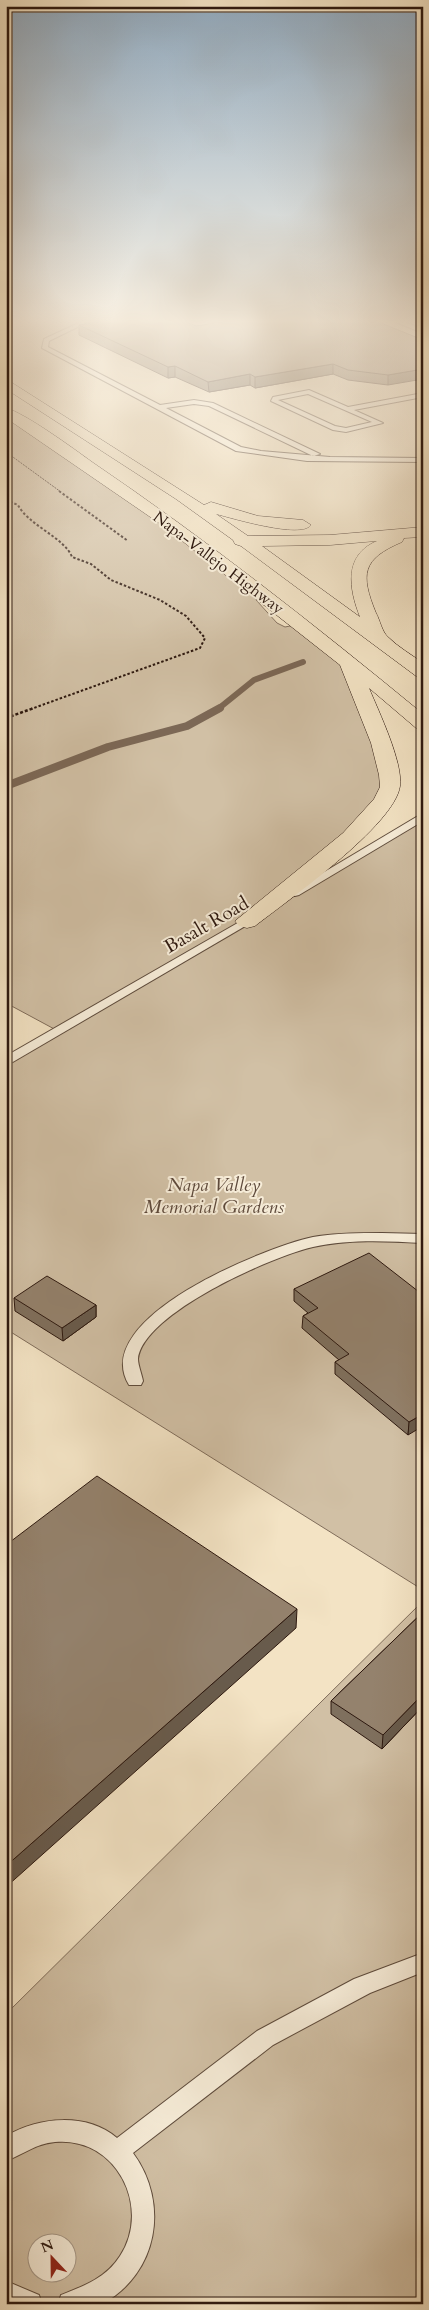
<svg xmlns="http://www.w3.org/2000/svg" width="429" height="2310" viewBox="0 0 429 2310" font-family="Cardo,serif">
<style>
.green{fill:#d1c0a5;stroke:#7f6c5a;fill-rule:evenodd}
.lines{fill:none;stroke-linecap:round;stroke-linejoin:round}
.stream-far1{stroke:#7c6856;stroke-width:6}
.stream{stroke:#7c6856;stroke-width:8}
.service-casing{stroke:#5e4b3c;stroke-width:2}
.primary-casing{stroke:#2d180f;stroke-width:1}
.path-far2{stroke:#2d180f;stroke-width:1;stroke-dasharray:2 1;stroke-linecap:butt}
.path-far1{stroke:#2d180f;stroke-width:2;stroke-dasharray:2.5 2;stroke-linecap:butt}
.path{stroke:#2d180f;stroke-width:2.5;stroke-dasharray:3 2;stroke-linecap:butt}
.service{fill:#f7edd9;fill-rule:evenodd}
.primary{fill:#f3e3c4;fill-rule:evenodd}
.wall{fill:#7f705e;stroke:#2d180f}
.shaded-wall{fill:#685b4c;stroke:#2d180f}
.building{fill:#94826d;stroke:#2d180f}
.labels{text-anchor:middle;stroke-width:4;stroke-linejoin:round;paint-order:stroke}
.far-street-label{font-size:16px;fill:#2d180f;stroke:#f7edd9}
.street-label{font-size:19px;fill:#2d180f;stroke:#f7edd9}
.park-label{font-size:19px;font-style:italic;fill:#5e4a3c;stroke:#f7edd9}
</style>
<rect width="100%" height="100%" fill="#f3e3c4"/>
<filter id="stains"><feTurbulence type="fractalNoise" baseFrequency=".004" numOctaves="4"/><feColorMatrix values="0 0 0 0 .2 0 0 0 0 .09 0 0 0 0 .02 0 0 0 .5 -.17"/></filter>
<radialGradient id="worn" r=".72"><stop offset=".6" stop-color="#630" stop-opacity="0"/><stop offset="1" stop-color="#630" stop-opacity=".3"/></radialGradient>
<g class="green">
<path d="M 6,412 L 227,568 L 277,623 L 285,627 L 300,624 L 347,661 L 389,770 L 383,805 L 251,918 L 423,816 L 423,1590 L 6,1329 L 6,1062 L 58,1031 L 6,1003 Z"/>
<path d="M 423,1601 L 423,2304 L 6,2304 L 6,2014 ZM 38,2242 L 68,2242 L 68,2272 L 38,2272 Z"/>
</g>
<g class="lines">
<path class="stream-far1" d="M 218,709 L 254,680 L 303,662"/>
<path class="stream" d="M 6,786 L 108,747 L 187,726 L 220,708"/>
<g class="service-casing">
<g id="service">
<path d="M 87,319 L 94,319 L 49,341 L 48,347 L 160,405 L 194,400 L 213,403 L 320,454 L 313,456 L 209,406 L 194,404 L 166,408 L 241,447 L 261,451 L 330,457 L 423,458 L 423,462 L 307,461 L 236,451 L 42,348 L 44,339 Z"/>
<path d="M 388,319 L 396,319 L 423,329 L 423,333 Z"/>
<path d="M 309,390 L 348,407 L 423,393 L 423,397 L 354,410 L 383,423 L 346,432 L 333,430 L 271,401 L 273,397 ZM 308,394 L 372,422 L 346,428 L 335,426 L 278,400 Z"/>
<path d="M 423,813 L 423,821 L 299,895 L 295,896 L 289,893 Z"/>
<path d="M 255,913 L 261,916 L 259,918 L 6,1066 L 6,1056 Z"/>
<path d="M 382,1233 L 423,1234 L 423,1243 C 387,1241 348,1239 313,1247 C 273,1256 143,1313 138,1359 C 138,1365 142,1375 143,1381 L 141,1385 L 129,1385 C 88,1318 266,1247 313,1237 C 335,1233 359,1233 382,1233 Z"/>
<path d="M 423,1953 L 423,1972 L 370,1993 L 273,2045 L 133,2153 C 170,2203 158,2274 102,2304 L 58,2304 L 61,2295 C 84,2286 106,2278 120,2256 C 152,2207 116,2136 55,2142 C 35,2144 24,2154 6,2161 L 6,2136 C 39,2117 86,2112 117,2138 L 257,2031 L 354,1979 Z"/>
<path d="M 6,2281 L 39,2295 L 42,2304 L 6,2304 Z"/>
</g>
</g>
<g class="primary-casing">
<g id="primary">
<path d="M 6,379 L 204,505 L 211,502 L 258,516 L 303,520 L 311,525 C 301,539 232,518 216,514 L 248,536 L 330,535 L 423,527 L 423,537 L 404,538 L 402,542 C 362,559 360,574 376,613 C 380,620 382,632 388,637 C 398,647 412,655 423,663 L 423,678 L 416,676 L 241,546 L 235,544 L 233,540 L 176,499 L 6,389 ZM 377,541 C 343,555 349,589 360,617 L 262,546 L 330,545 Z"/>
<path d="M 6,408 C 25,413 74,449 92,462 C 207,540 316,626 423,714 L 423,730 L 416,728 L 369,688 C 379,712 403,762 400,786 C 395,825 287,901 255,926 L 247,928 L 239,926 L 235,921 L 343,833 L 374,799 L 380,787 L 379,775 L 371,743 L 340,665 L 162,525 L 6,418 Z"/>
</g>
</g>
<path class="path-far2" d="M 6,452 L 61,492"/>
<g class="path-far1">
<path d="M 59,491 L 128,541"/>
<path d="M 6,500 L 18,505 C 28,525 65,538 72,557 L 91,564 L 111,580 L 160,600 L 186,616 L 205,638 L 200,648 L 31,709"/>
</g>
<path class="path" d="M 6,718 L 34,708"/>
<use href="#service" class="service"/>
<use href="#primary" class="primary"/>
</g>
<g class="wall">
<path d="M 306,323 L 423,340 L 388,385 L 348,380 L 333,374 L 255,388 L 250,385 L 209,392 L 175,377 L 168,378 L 79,335 L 79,325 L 196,326 Z"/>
<path d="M 294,1289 L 423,1295 L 408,1435 L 335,1374 L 335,1362 L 339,1360 L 302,1328 L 303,1316 L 308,1313 L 294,1301 Z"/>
<path d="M 14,1298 L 96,1305 L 96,1317 L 63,1341 L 15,1311 Z"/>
<path d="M 423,1612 L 423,1706 L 382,1749 L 331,1714 L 331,1701 Z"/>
</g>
<g class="shaded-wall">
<path d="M 333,364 L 333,374 L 255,388 L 255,377 Z"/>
<path d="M 175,366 L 175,377 L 168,378 L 168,367 Z"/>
<path d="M 423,369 L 423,379 L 388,385 L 388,375 Z"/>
<path d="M 250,374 L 250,385 L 209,392 L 208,382 Z"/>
<path d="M 96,1305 L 96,1317 L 63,1341 L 62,1328 Z"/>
<path d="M 423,1414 L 423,1426 L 408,1435 L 409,1422 Z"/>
<path d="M 297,1609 L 296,1628 L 6,1887 L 6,1866 Z"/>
<path d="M 423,1694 L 423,1706 L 382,1749 L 383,1735 Z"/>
</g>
<g class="building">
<path d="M 120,319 L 180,319 L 196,326 L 243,319 L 295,319 L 306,323 L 347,319 L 353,321 L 381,323 L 423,340 L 423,369 L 388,375 L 348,370 L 333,364 L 255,377 L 250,374 L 208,382 L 175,366 L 168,367 L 79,325 Z"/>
<path d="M 369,1253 L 423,1295 L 423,1414 L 409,1422 L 335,1362 L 349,1354 L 303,1316 L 318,1308 L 294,1289 Z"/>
<path d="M 47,1276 L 96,1305 L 62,1328 L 14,1298 Z"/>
<path d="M 97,1476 L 297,1609 L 6,1866 L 6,1545 Z"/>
<path d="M 423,1612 L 423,1694 L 383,1735 L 331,1701 Z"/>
</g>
<linearGradient id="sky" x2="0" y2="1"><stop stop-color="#91abc1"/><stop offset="0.5" stop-color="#faf2e4"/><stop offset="1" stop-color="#faf2e4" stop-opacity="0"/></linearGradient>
<rect width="429" height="642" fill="url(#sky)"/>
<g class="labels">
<g class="far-street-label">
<text transform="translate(219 562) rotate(37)" y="6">Napa-Vallejo Highway</text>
</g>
<g class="street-label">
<text transform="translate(206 924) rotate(-30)" y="7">Basalt Road</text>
</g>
<g class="park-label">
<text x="214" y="1191">Napa Valley<tspan x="214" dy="22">Memorial Gardens</tspan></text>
</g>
</g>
<rect width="429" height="2310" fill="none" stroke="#f3e3c4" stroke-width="25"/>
<rect x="8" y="8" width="414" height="2295" fill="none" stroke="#2d180f" stroke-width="2.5"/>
<rect x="12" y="12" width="404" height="2285" fill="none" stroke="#2d180f"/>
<g transform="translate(52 2258) rotate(338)"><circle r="24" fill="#f7edd9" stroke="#a69888"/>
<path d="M0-4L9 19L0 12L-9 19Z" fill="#8f2418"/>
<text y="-8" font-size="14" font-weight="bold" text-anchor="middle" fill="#2d180f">N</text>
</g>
<rect width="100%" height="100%" filter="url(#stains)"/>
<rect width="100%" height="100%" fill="url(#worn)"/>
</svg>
